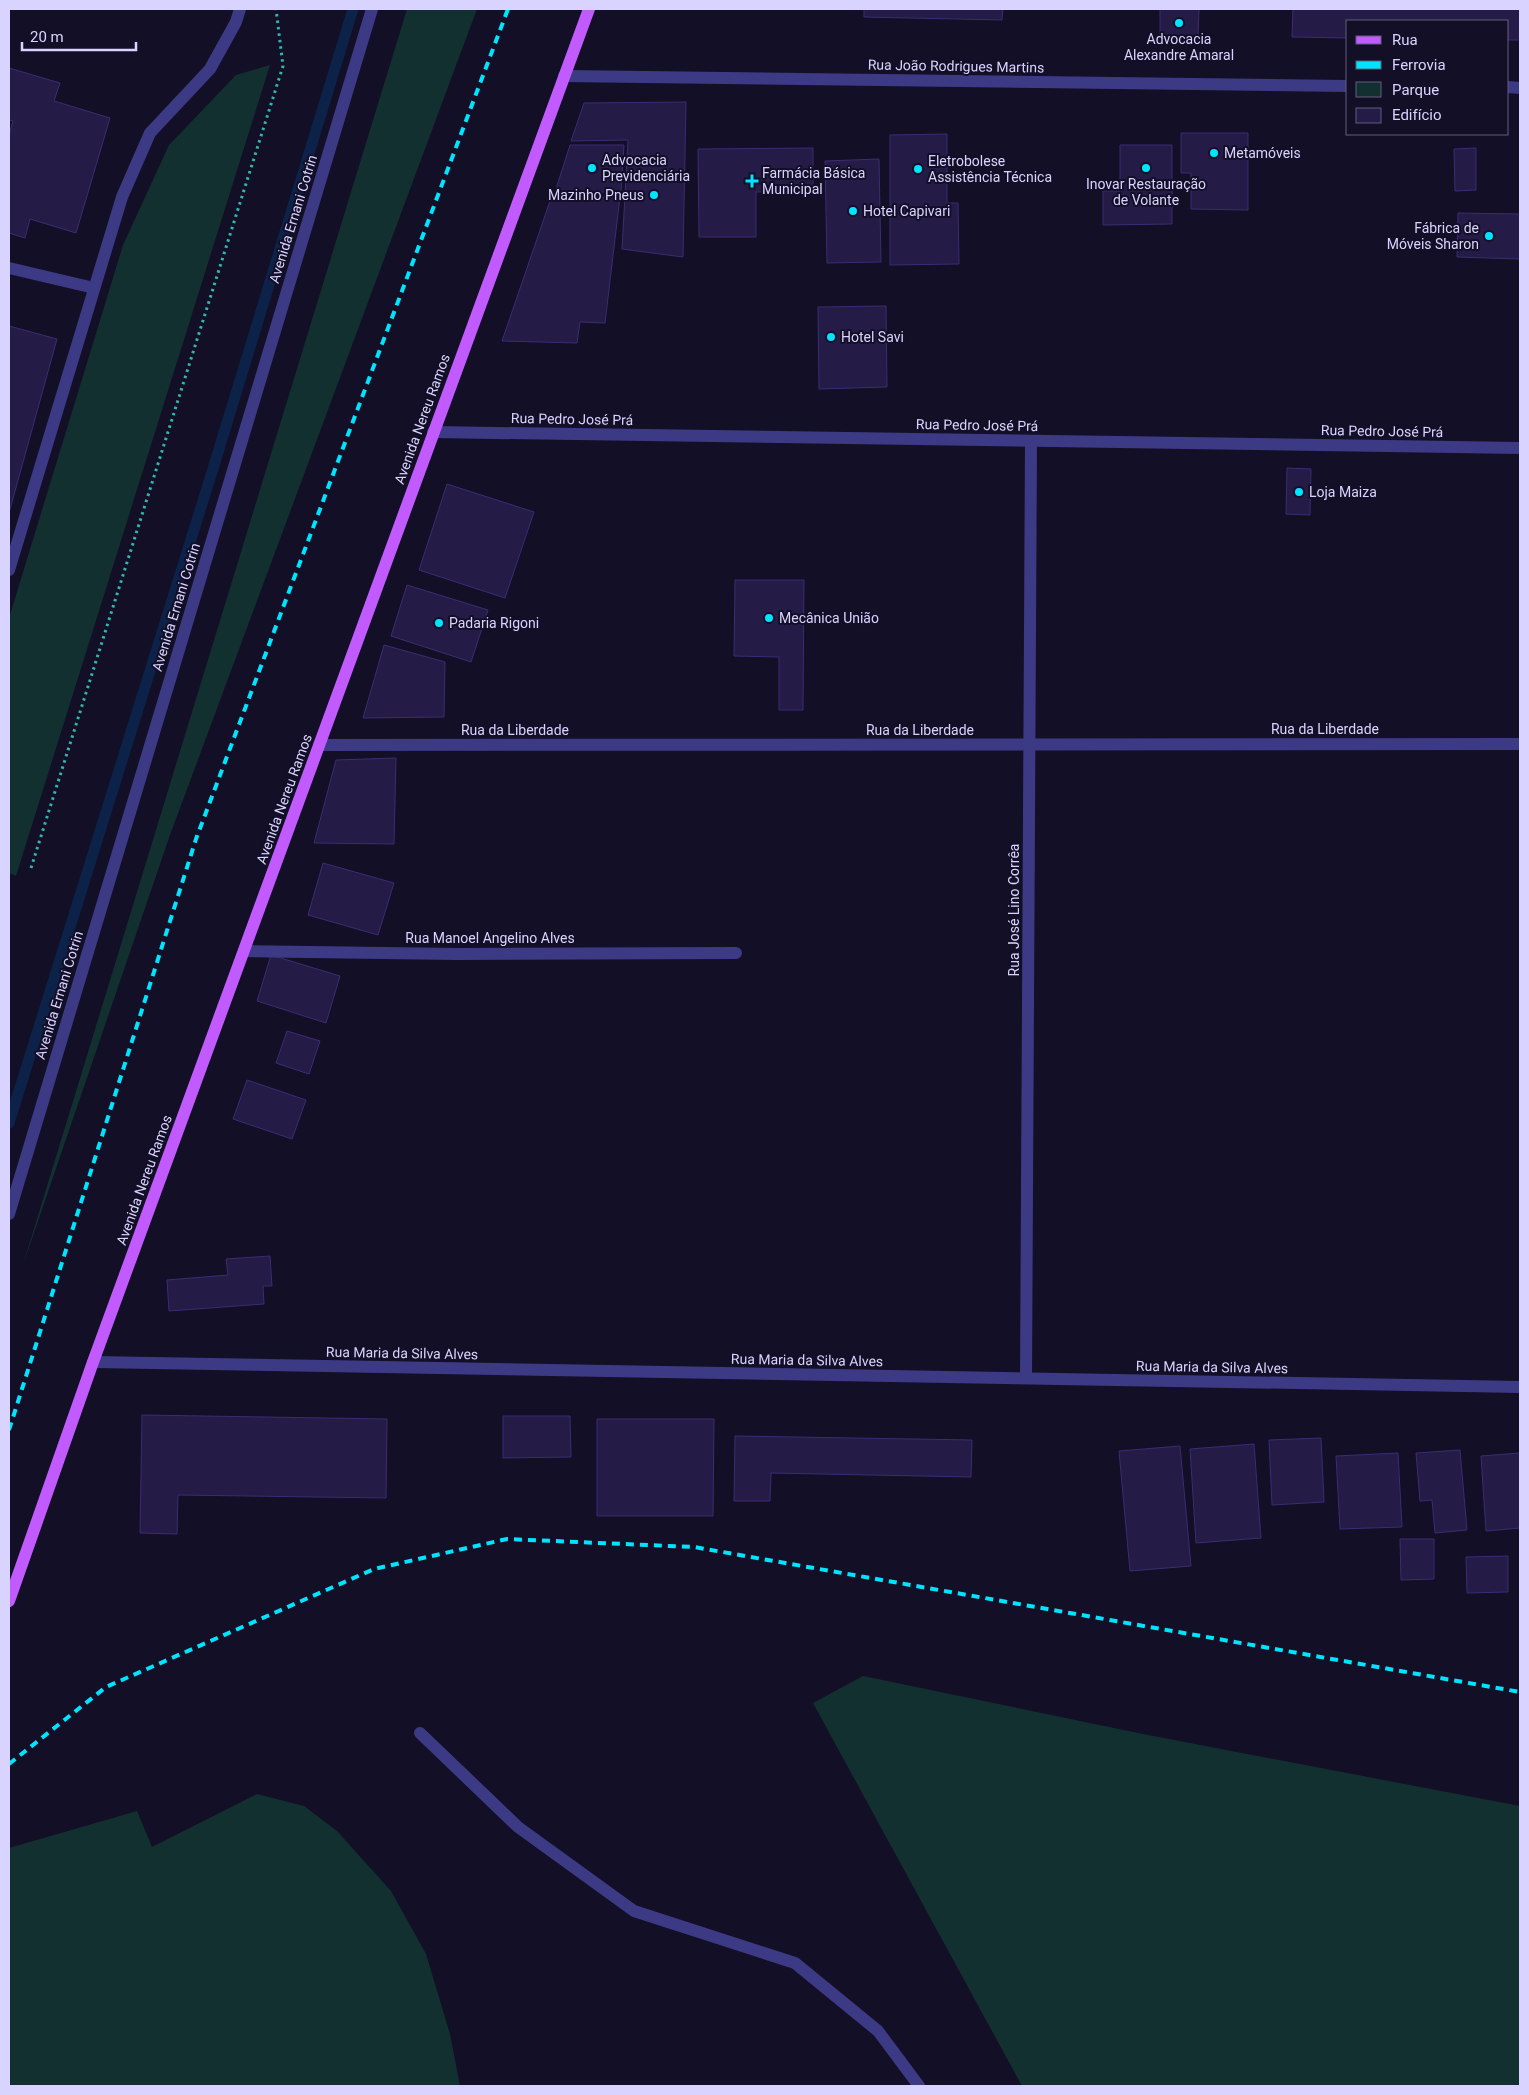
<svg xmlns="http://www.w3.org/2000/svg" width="1529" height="2095" viewBox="0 0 1529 2095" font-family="Roboto,sans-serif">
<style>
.green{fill:#12302f}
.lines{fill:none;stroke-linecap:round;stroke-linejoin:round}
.stream{stroke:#0c2248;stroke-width:11}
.building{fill:#241b47;stroke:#3b2d73}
.path{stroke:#2fb8b0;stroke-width:3;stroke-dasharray:2.5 4;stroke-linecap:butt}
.minor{stroke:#3d3a85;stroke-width:12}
.major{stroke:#c25bff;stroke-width:12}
.rail{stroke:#00e5ff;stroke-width:4;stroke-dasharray:8 6;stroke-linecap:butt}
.poi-dot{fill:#00e5ff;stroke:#130f26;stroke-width:2}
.labels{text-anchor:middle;stroke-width:4;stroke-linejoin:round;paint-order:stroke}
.poi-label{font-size:14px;fill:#d9d4ff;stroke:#130f26;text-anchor:start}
.street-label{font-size:14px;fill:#d9d4ff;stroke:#130f26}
</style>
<rect width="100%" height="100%" fill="#130f26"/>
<g class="green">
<path d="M 407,9 L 477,9 L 170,835 L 22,1268 Z"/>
<path d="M 270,65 L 16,876 L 9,873 L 9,618 L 123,245 L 169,145 L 236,75 Z"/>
<path d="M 863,1676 L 1143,1734 L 1520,1806 L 1520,2086 L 1022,2086 L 813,1703 Z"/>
<path d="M 257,1794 L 304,1806 L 337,1831 L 391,1891 L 426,1954 L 450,2034 L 460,2086 L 9,2086 L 9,1848 L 137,1811 L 152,1847 Z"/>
</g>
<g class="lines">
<path class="stream" d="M 9,1123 L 212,472 L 353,9"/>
</g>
<g class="building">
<path d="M 864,9 L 1003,9 L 1002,20 L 864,17 Z"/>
<path d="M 1160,9 L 1199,9 L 1198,37 L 1160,37 Z"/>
<path d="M 1293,9 L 1520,9 L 1520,40 L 1508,40 L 1508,21 L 1348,21 L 1348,38 L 1292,37 Z"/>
<path d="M 9,68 L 60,83 L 54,101 L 110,118 L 76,233 L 30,219 L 25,238 L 9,233 L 9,135 L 13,121 L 9,120 Z"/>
<path d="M 686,102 L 683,257 L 622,249 L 628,140 L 571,141 L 584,103 Z"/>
<path d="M 1181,133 L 1248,133 L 1248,210 L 1191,209 L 1191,173 L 1181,173 Z"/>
<path d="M 947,134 L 947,203 L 958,203 L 959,264 L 890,265 L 890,135 Z"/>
<path d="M 570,145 L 624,145 L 621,192 L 555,192 Z"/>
<path d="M 1120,145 L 1172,145 L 1172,224 L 1103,225 L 1103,191 L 1120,191 Z"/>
<path d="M 813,148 L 813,191 L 756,192 L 756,237 L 699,237 L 698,149 Z"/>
<path d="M 1476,148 L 1476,190 L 1455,191 L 1454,149 Z"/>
<path d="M 879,159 L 881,262 L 827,263 L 825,161 Z"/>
<path d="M 620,197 L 605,323 L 580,322 L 577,343 L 502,341 L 551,198 Z"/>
<path d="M 1458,213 L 1520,214 L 1520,259 L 1457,257 Z"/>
<path d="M 886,306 L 887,387 L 819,389 L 818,307 Z"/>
<path d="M 9,326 L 57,339 L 9,513 Z"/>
<path d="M 1287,468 L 1311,469 L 1310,515 L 1286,514 Z"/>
<path d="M 447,484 L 534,512 L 505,598 L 419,570 Z"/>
<path d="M 735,580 L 804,580 L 803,710 L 779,710 L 779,657 L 734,656 Z"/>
<path d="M 407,585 L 488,610 L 471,662 L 391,636 Z"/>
<path d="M 384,645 L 445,662 L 444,717 L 363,718 Z"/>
<path d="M 396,758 L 394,844 L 314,843 L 336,760 Z"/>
<path d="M 323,863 L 394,883 L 378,935 L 308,915 Z"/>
<path d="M 271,955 L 340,976 L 326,1023 L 257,1001 Z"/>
<path d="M 287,1031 L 320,1041 L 309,1074 L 276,1063 Z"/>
<path d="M 247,1080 L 306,1100 L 292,1139 L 233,1119 Z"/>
<path d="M 270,1256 L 272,1286 L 263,1286 L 264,1304 L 169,1311 L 167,1280 L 228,1275 L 226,1259 Z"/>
<path d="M 142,1415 L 387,1419 L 386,1498 L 178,1495 L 177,1534 L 140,1533 Z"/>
<path d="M 503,1416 L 570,1416 L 571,1457 L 503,1458 Z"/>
<path d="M 597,1419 L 714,1419 L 713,1516 L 597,1516 Z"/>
<path d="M 735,1436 L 972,1440 L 971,1477 L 771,1473 L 770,1501 L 734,1501 Z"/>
<path d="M 1321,1438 L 1324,1502 L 1272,1505 L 1269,1440 Z"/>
<path d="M 1254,1444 L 1261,1538 L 1196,1543 L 1190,1449 Z"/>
<path d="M 1180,1446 L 1191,1566 L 1130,1571 L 1119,1451 Z"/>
<path d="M 1460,1450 L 1467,1530 L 1435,1533 L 1432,1500 L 1420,1501 L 1416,1453 Z"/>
<path d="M 1398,1453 L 1402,1527 L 1340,1529 L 1336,1456 Z"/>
<path d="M 1520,1453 L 1520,1528 L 1486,1531 L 1481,1456 Z"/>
<path d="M 1400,1539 L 1434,1539 L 1434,1579 L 1401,1580 Z"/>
<path d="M 1508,1556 L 1508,1592 L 1467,1593 L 1466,1557 Z"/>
</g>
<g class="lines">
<path class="path" d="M 31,868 L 283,66 L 276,9"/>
<g class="minor">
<path d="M 564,76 L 1348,86"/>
<path d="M 1508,87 L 1520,88"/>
<path d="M 9,268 L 94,288"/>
<path d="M 433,432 L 1520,448"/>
<path d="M 9,570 L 122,197 L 150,133 L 210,69 L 236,22 L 240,9"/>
<path d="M 319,745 L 1520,744"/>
<path d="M 244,951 L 457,954 L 736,953"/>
<path d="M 9,1214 L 372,9"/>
<path d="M 93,1362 L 1520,1387"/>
<path d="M 1026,1378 L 1031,441"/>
<path d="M 420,1733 L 518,1827 L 634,1911 L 795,1963 L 878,2031 L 919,2086"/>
</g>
<path class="major" d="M 9,1601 L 93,1362 L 589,9"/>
<g class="rail">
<path d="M 9,1430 L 196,839 L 508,9"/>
<path d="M 9,1764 L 106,1687 L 374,1569 L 507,1539 L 694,1547 L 1520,1692"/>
</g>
</g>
<g class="poi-dot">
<circle cx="1179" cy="23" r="5"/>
<circle cx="1214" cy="153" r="5"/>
<circle cx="592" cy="168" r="5"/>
<circle cx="1146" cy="168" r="5"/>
<circle cx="918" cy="169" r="5"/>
<path d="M749.5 173.5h5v5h5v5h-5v5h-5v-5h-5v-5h5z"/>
<circle cx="654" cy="195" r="5"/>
<circle cx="853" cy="211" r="5"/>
<circle cx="1489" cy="236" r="5"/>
<circle cx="831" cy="337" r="5"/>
<circle cx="1299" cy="492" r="5"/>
<circle cx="769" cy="618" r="5"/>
<circle cx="439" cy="623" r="5"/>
</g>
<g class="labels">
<g class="poi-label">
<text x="1179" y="44" text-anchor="middle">Advocacia<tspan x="1179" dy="16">Alexandre Amaral</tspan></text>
<text x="1224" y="158">Metamóveis</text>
<text x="602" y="165">Advocacia<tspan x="602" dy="16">Previdenciária</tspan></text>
<text x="928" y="166">Eletrobolese<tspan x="928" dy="16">Assistência Técnica</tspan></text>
<text x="762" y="178">Farmácia Básica<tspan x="762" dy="16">Municipal</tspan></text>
<text x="1146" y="189" text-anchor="middle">Inovar Restauração<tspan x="1146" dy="16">de Volante</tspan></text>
<text x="644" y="200" text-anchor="end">Mazinho Pneus</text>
<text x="863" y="216">Hotel Capivari</text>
<text x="1479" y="233" text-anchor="end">Fábrica de<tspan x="1479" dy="16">Móveis Sharon</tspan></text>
<text x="841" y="342">Hotel Savi</text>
<text x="1309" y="497">Loja Maiza</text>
<text x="779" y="623">Mecânica União</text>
<text x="449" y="628">Padaria Rigoni</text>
</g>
<g class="street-label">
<text transform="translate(956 66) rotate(1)" y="5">Rua João Rodrigues Martins</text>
<text transform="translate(293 219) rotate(-73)" y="5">Avenida Ernani Cotrin</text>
<text transform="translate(422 419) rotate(-70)" y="5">Avenida Nereu Ramos</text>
<text transform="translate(572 419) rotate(1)" y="5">Rua Pedro José Prá</text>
<text transform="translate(977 425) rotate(1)" y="5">Rua Pedro José Prá</text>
<text transform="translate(1382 431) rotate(1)" y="5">Rua Pedro José Prá</text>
<text transform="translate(176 607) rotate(-73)" y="5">Avenida Ernani Cotrin</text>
<text x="1325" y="734">Rua da Liberdade</text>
<text x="515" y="735">Rua da Liberdade</text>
<text x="920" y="735">Rua da Liberdade</text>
<text transform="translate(284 799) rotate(-70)" y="5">Avenida Nereu Ramos</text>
<text transform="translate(1014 910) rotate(-90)" y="5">Rua José Lino Corrêa</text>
<text x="490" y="943">Rua Manoel Angelino Alves</text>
<text transform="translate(59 995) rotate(-73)" y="5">Avenida Ernani Cotrin</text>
<text transform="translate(144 1180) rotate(-70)" y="5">Avenida Nereu Ramos</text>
<text transform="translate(402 1353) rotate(1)" y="5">Rua Maria da Silva Alves</text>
<text transform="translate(807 1360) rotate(1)" y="5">Rua Maria da Silva Alves</text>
<text transform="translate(1212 1367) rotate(1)" y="5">Rua Maria da Silva Alves</text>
</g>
</g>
<rect width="1529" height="2095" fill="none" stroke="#d9d4ff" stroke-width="20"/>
<rect x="1346" y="20" width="162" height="115" fill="#130f26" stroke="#625e7d"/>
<rect x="1356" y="36" width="25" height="8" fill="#c25bff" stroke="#625e7d"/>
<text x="1392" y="45" font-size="15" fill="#d9d4ff">Rua</text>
<rect x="1356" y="61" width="25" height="8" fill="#00e5ff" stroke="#625e7d"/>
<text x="1392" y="70" font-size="15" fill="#d9d4ff">Ferrovia</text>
<rect x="1356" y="82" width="25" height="15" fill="#12302f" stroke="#625e7d"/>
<text x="1392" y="95" font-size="15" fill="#d9d4ff">Parque</text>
<rect x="1356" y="108" width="25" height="15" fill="#241b47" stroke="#625e7d"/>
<text x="1392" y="120" font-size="15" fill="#d9d4ff">Edifício</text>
<path d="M22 42v8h114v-8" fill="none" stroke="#d9d4ff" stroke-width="2.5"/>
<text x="30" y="42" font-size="15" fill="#d9d4ff" stroke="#130f26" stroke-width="4" paint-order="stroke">20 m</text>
</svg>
